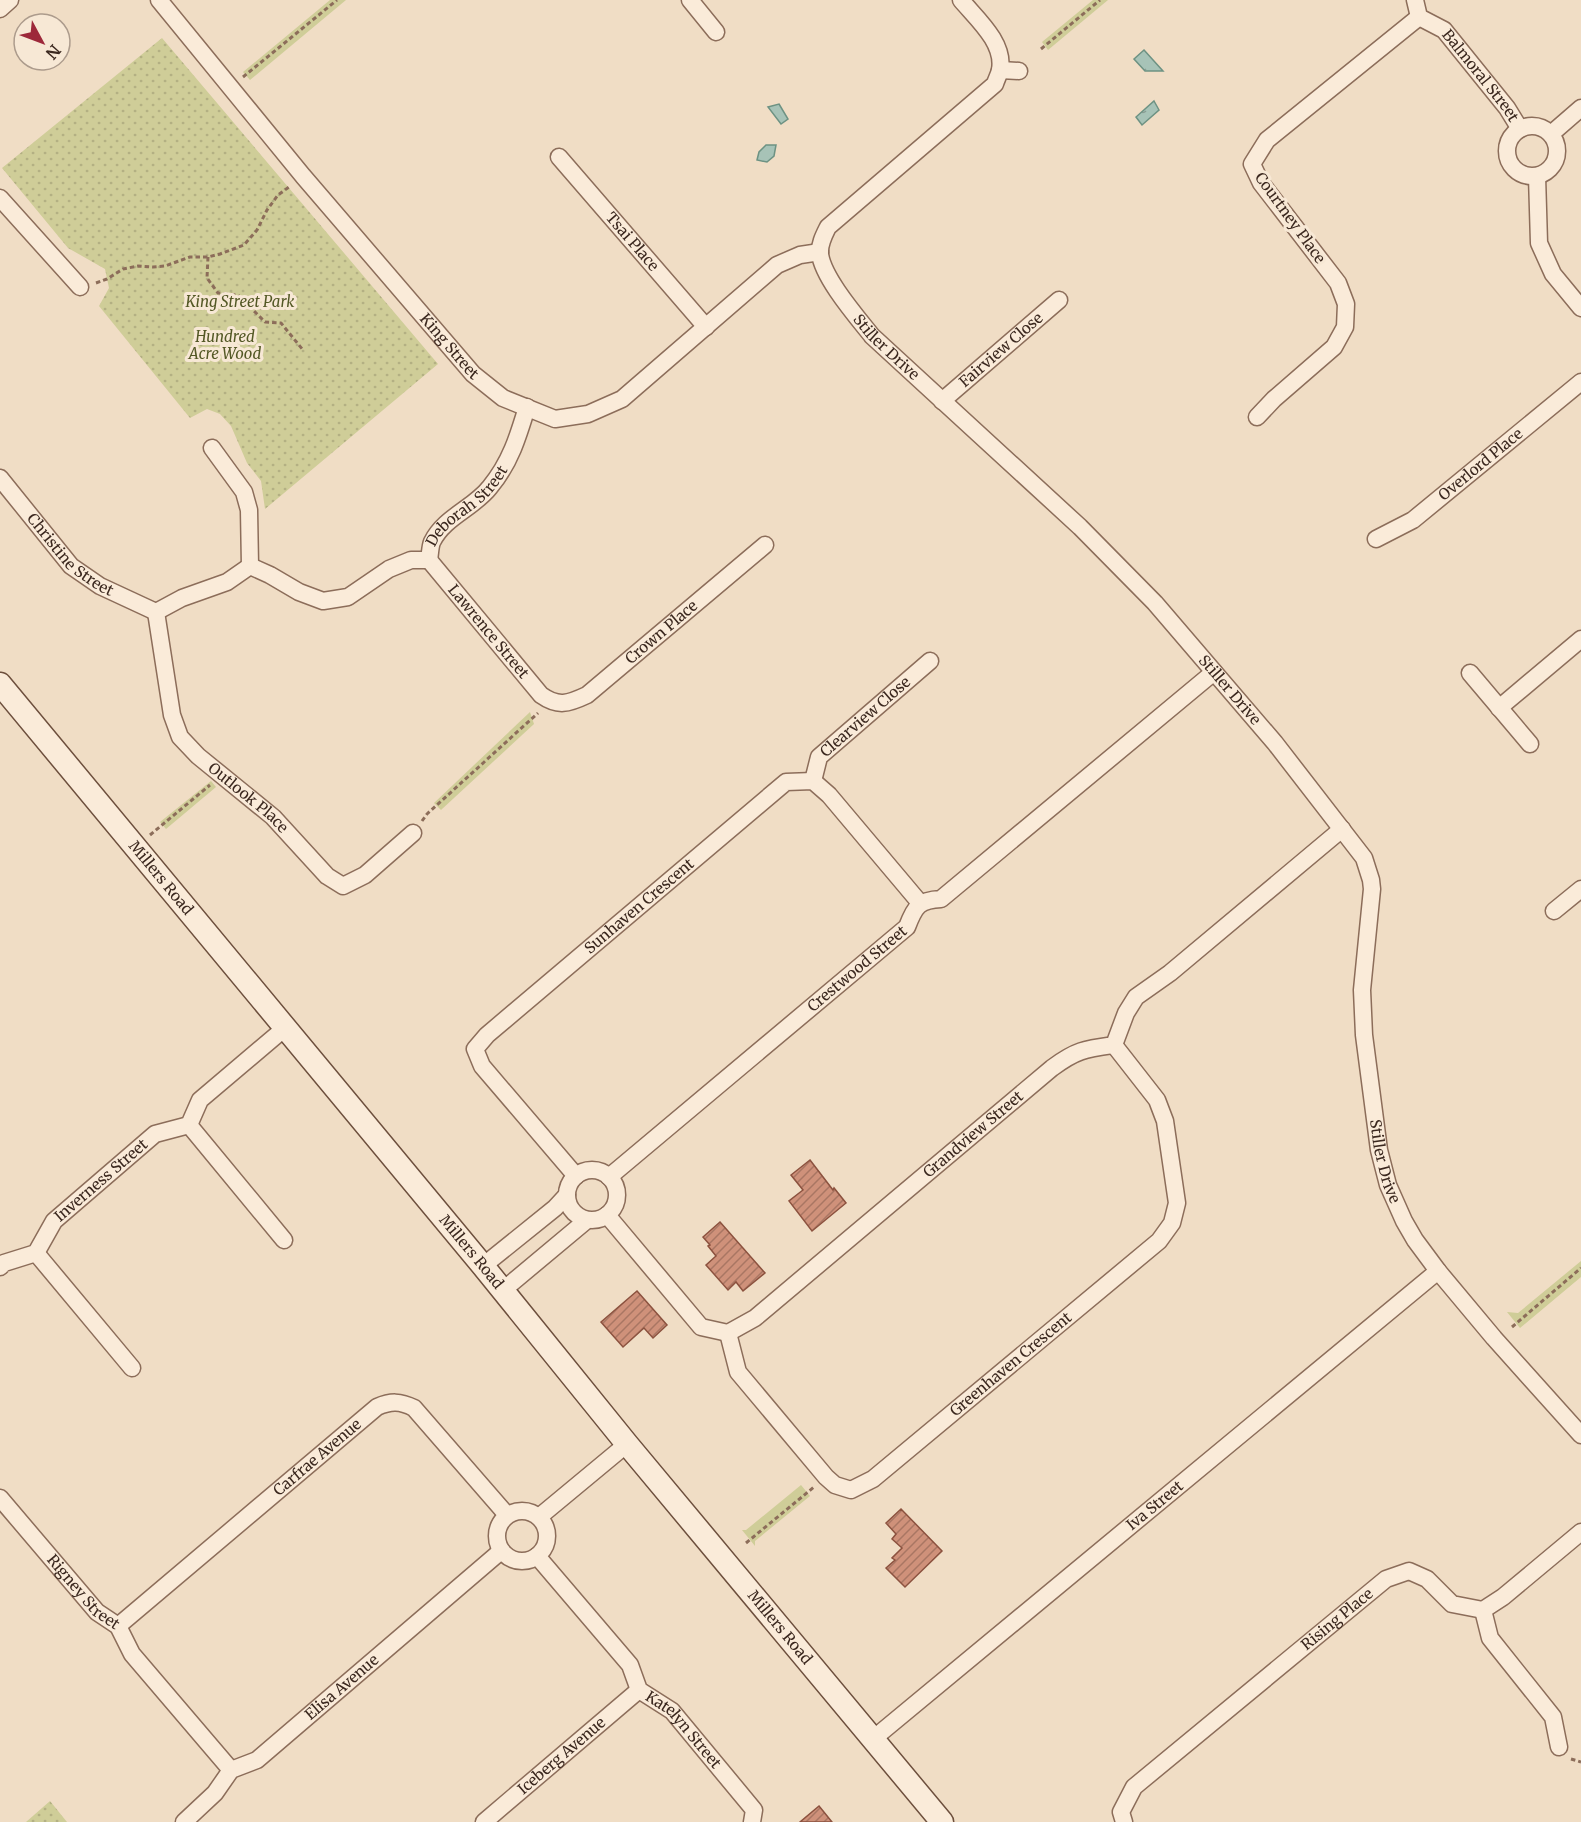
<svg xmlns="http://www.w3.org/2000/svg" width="1581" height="1822" viewBox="0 0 1581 1822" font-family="Merriweather,serif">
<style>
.grass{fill:#cfcd98}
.park{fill:url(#park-dots)}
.water{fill:url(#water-ripples);stroke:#6d9283;stroke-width:1.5}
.building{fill:url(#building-hatch);stroke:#8c523f;stroke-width:1.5}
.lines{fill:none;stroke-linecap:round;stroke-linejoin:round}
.street-casing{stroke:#8c6d5a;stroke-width:19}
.secondary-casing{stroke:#6d4f3d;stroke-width:25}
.path{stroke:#8c6d5a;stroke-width:3;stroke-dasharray:4.5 3;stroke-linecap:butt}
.street{stroke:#faebd9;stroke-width:16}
.secondary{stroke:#faebd9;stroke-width:22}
.labels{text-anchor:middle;stroke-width:6;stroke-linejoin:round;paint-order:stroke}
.street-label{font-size:15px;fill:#3b281f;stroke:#f7e8d5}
.park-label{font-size:15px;font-style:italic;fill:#535825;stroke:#f7e8d5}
</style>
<defs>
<pattern id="park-dots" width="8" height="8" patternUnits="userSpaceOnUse" patternTransform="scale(1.5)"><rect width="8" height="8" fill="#cfcd98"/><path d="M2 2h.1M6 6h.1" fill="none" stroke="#b3b083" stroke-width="1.8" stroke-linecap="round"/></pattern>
<pattern id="water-ripples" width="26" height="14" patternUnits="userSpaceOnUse" patternTransform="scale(1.5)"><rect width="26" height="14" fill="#a7c3b7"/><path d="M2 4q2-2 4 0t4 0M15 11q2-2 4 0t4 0" fill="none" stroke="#899e94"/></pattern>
<pattern id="building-hatch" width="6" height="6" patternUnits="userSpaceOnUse" patternTransform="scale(1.5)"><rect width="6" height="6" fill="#cf917a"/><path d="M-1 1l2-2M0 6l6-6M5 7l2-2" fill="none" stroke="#a97663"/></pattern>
</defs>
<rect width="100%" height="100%" fill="#f0ddc5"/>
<g class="grass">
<path d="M 330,0 L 346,0 L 250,80 L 243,72 Z"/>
<path d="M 1093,0 L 1108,0 L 1048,50 L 1042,42 Z"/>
<path d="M 530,712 L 534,724 L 441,810 L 434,803 Z"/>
<path d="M 211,781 L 216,787 L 166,829 L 160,822 Z"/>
<path d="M 1581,1261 L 1581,1277 L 1520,1328 L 1507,1312 L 1518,1313 Z"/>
<path d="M 801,1485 L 810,1496 L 755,1541 L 755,1546 L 742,1530 L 746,1530 Z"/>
</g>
<g class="park">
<path d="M 162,38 L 438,364 L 265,509 L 261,481 L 247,463 L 231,426 L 220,414 L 207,409 L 190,418 L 99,306 L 109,288 L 105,269 L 68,248 L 2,168 Z"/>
<path d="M 50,1801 L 67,1822 L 26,1822 Z"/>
</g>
<g class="water">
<path d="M 1144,50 L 1163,71 L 1145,71 L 1134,59 Z"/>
<path d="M 1154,101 L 1159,110 L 1142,125 L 1136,117 Z"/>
<path d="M 779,104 L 788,119 L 781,124 L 768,107 Z"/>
<path d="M 766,145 L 776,145 L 774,156 L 767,162 L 757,160 L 759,152 Z"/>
</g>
<g class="building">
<path d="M 810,1160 L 833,1190 L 834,1188 L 846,1203 L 812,1231 L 789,1201 L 803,1190 L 791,1175 Z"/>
<path d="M 720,1222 L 765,1273 L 743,1291 L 736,1282 L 728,1290 L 706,1265 L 716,1256 L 708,1246 L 710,1245 L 703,1237 Z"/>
<path d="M 637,1291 L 667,1325 L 653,1338 L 644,1328 L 623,1347 L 601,1322 Z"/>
<path d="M 901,1509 L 942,1551 L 905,1587 L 886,1568 L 895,1560 L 892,1558 L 902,1548 L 892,1539 L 896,1534 L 886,1523 Z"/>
<path d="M 819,1806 L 832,1822 L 800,1822 Z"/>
</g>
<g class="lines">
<g class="street-casing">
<g id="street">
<path id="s1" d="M 159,0 L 303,176 L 473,374 L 503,398 L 555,419 L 588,414 L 622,399 L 777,265 L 800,255 L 820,252"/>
<path d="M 690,0 L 716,32"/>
<path id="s2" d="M 961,0 C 977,19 1005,43 1000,70 C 999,75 996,80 995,84 L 828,227 C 824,235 819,244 820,254 C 823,278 857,317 872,336 L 1080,527 L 1155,603 L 1275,743 L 1364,858 L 1371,880 L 1372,889 L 1362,990 L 1364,1035 L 1379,1150 L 1388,1185 L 1404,1221 L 1415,1240 L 1438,1271 L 1494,1338 L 1581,1435"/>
<path id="s3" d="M 1415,0 L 1419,17 L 1444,30 L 1507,108 L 1520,129"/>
<path d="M 0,9 L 10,0"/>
<path d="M 1000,70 L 1019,71"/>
<circle cx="1532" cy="151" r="25"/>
<path d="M 1551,134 L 1581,108"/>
<path id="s4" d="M 559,157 L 706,327"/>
<path d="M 1537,176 L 1539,243 L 1553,274 L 1581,308"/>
<path d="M 0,198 L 80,287"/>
<path id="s5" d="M 942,401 L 1059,300"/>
<path d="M 1257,417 L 1274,399 L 1334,347 L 1345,327 L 1346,304 L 1338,283 L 1261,183 L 1252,164 L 1267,140 L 1419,17"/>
<path d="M 212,448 L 244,492 L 249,510 L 250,566"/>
<path id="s6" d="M 0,478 L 71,566 L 100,586 L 156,612"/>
<path id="s7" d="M 1376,539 L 1413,520 L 1581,382"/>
<path id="s8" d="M 429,560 L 541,695 C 558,707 568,704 587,695 L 765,545"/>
<path id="s9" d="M 156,612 L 182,598 L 227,582 L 250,566 L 270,575 L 299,592 L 323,601 L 348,597 L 389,569 L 411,560 L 429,560 C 430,555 430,547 432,542 C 444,517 474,508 490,487 C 510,463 518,437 527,407"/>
<path id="s10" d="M 156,612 L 172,715 L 180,737 L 198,756 L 273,817 L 327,876 L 343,886 L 365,875 L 413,833"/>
<path d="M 1470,673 L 1530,744"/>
<path d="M 1499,708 L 1581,639"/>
<path id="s11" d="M 813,781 L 819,757 L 930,661"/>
<path d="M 1554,911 L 1581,889"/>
<path d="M 189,1125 L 284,1240"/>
<circle cx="592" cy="1195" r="25"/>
<path id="s12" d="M 576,1176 L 482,1066 L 475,1049 L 487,1035 L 786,782 L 813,781 L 829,795 L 920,903"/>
<path id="s13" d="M 609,1177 L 907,927 C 915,906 919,900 941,899 L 1214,672"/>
<path id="s14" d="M 607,1215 L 701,1327 L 728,1333 L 755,1318 L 1052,1068 C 1076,1050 1085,1049 1114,1045 L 1126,1013 L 1136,997 L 1170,973 L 1342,829"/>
<path d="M 36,1253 L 132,1368"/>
<path d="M 483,1266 L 555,1208 L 567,1195"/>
<path id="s15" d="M 0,1267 L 4,1263 L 36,1253 L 54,1221 L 155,1134 L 189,1125 L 200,1100 L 285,1028"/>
<path d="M 502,1291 L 587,1220"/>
<path id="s16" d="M 728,1333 L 738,1372 L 826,1477 L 835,1485 L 851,1490 L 873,1479 L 1159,1241 L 1172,1223 L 1177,1203 L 1165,1121 L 1157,1100 L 1114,1045"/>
<path id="s17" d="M 0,1498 L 97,1612 L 118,1626 L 132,1654 L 231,1770"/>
<circle cx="522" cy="1536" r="25"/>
<path d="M 539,1517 L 627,1444"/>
<path id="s18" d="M 537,1556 L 630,1665 L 639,1690 L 672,1711 L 754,1810 L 752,1822"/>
<path d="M 1483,1610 L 1490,1638 L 1553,1717 L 1559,1747"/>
<path id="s19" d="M 118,1626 L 377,1407 C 391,1401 400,1401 414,1408 L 507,1515"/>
<path id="s20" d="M 873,1739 L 1438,1271"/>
<path id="s21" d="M 184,1822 L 215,1793 L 231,1770 L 257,1760 L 501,1551"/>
<path id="s22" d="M 484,1822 L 639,1690"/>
<path id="s23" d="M 1124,1822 L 1121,1812 L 1134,1787 L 1386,1579 L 1409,1571 L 1427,1579 L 1452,1604 L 1483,1610 L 1503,1597 L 1581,1532"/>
</g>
</g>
<g class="secondary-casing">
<g id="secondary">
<path id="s24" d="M 0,684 L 483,1266 L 627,1444 L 942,1822"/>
</g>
</g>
<g class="path">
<path d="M 1041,49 L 1100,0"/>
<path d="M 243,77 L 337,0"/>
<path d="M 208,257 L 207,278 L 218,293 L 238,295 L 265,322 L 281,323 L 303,350"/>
<path d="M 96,283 L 107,279 L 123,269 L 138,266 L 153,267 L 165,266 L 190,257 L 208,257 L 220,254 L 244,245 L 257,230 L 267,210 L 278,195 L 289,187"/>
<path d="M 422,821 L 427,814 L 538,713"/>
<path d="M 150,835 L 210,785"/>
<path d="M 1512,1327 L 1581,1268"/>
<path d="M 746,1543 L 814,1487"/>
<path d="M 1571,1759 L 1581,1762"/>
</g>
<use href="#street" class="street"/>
<use href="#secondary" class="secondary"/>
</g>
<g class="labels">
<g class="street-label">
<text dy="5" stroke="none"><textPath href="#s3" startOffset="104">Balmoral Street</textPath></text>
<text transform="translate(1290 218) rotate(54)" y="5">Courtney Place</text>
<text dy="5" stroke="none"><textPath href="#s4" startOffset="112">Tsai Place</textPath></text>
<text dy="5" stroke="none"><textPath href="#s1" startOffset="452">King Street</textPath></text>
<text dy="5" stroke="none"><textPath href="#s2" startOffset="462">Stiller Drive</textPath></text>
<text dy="5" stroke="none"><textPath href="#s5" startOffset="78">Fairview Close</textPath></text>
<text dy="5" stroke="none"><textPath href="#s7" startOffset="129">Overlord Place</textPath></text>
<text dy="5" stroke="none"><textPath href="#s9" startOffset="372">Deborah Street</textPath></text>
<text dy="5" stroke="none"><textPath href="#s6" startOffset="105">Christine Street</textPath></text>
<text dy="5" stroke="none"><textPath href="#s8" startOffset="93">Lawrence Street</textPath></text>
<text dy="5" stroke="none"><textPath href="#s8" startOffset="322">Crown Place</textPath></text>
<text dy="5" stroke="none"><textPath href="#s2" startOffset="948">Stiller Drive</textPath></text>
<text dy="5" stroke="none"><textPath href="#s11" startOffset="86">Clearview Close</textPath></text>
<text dy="5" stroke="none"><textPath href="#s10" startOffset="219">Outlook Place</textPath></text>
<text dy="5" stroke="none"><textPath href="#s24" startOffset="252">Millers Road</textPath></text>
<text dy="5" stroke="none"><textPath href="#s12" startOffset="381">Sunhaven Crescent</textPath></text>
<text dy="5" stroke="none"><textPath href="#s13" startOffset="324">Crestwood Street</textPath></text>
<text dy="5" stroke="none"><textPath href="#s14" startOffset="490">Grandview Street</textPath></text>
<text dy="5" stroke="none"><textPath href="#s2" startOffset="1470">Stiller Drive</textPath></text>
<text dy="5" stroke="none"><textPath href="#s15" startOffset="138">Inverness Street</textPath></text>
<text dy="5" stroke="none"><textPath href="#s24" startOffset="738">Millers Road</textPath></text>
<text dy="5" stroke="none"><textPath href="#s16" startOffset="410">Greenhaven Crescent</textPath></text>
<text dy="5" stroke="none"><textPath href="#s19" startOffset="261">Carfrae Avenue</textPath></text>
<text dy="5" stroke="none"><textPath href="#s20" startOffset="366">Iva Street</textPath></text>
<text dy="5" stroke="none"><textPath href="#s17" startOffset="126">Rigney Street</textPath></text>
<text dy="5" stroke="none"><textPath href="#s23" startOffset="302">Rising Place</textPath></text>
<text dy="5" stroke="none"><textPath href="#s24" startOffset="1224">Millers Road</textPath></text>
<text dy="5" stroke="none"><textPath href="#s21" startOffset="210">Elisa Avenue</textPath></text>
<text dy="5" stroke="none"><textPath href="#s18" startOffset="230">Katelyn Street</textPath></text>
<text dy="5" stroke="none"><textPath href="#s22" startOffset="102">Iceberg Avenue</textPath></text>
</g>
<g class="park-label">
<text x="240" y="307">King Street Park</text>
<text x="225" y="342">Hundred<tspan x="225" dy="17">Acre Wood</tspan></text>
</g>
</g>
<g transform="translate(42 42) rotate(131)"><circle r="28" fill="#f7e8d5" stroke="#ac9b8c" stroke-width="1.5"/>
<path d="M0-4.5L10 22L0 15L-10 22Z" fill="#9d283a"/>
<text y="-9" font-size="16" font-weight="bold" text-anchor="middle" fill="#3b281f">N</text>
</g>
</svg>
